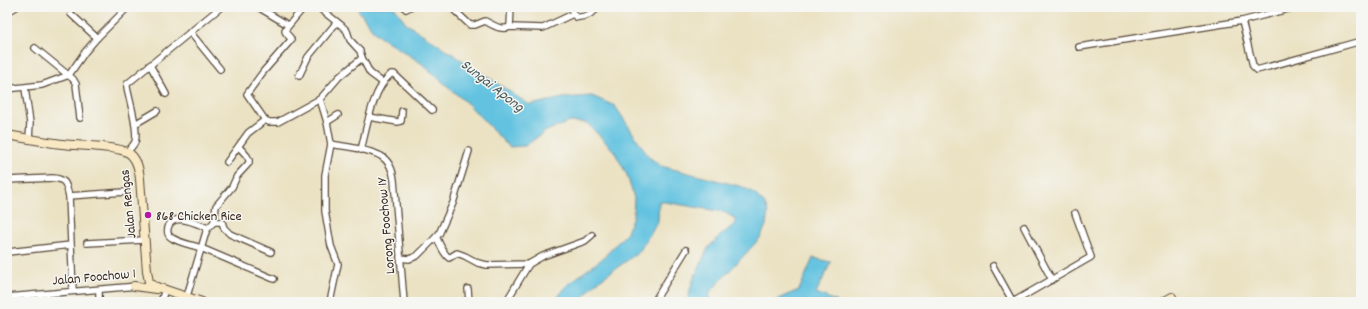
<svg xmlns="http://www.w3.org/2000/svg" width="1368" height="309" viewBox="0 0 1368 309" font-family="Dekko,sans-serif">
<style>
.water{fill:#62c2e0;stroke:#4e767f}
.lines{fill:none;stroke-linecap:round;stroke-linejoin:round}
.street-casing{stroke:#554637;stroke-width:8}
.secondary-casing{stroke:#554637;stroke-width:10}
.street{stroke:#fff;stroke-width:5.5}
.secondary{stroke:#f8e8c3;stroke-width:8}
.poi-dot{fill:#b5179e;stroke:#f6f6f2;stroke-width:1.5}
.labels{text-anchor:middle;stroke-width:3;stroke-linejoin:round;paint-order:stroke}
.street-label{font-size:14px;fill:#3b2a1e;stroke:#f6f6f2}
.poi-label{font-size:14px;fill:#3b2a1e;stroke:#f6f6f2;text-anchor:start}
.water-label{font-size:15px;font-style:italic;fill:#475858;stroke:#f6f6f2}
</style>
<rect width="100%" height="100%" fill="#f6f6f2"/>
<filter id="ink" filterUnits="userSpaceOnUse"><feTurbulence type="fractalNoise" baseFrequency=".025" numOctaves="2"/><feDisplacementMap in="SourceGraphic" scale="8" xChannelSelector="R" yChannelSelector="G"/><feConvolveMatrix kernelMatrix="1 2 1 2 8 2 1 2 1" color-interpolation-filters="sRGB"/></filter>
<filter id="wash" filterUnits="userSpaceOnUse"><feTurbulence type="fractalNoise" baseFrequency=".012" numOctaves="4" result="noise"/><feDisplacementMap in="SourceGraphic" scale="16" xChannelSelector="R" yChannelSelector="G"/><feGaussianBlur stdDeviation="0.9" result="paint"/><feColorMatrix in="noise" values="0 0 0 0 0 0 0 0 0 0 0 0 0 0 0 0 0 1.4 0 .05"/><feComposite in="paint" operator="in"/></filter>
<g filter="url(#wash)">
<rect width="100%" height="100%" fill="#ebe2c3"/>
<g class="water">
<path d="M 356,7 L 394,7 L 407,24 L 530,105 L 563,98 L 592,96 L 615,106 L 649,157 L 661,166 L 743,187 L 754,193 L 764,203 L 768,212 L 766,225 L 761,237 L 710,292 L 709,297 L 711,302 L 689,302 C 688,288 695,276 701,263 C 705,256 706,249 712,244 C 719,236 728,230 736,223 L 734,218 L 724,212 L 659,201 L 658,221 L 639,252 L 601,279 L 590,289 L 580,302 L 554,302 L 568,284 L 602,259 L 626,234 L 633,217 L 634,198 L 627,175 L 614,151 L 587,123 L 570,122 L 546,131 L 525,146 L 509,147 L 469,105 L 421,63 L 375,33 Z"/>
<path d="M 813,258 L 831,262 L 816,293 L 838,302 L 773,302 L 780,298 L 799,290 Z"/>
</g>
</g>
<g filter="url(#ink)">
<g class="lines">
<g class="street-casing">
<g id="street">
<path d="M 258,7 L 288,25"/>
<path d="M 318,7 L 342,26 L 347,31 L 350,40 L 360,51 L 362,58 L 370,73 L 382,82"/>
<path d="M 451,7 L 470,25 L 475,25 L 485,21 C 493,25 501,31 510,27 L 543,28 L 573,14"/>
<path d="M 571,7 L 573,14 L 576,17 C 585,18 592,14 599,7"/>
<path d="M 406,9 L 410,7"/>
<path d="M 7,12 L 16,7"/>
<path d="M 71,14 L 97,38"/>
<path d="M 1242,21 L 1253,66 L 1257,70 L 1361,41"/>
<path d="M 510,27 L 511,7"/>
<path d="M 190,32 L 220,69"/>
<path d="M 1079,47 L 1242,21 L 1296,7"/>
<path d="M 35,48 L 73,79 L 76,84 L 80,118"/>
<path d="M 150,65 L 166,94"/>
<path d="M 299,76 L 308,57 L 337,22"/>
<path d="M 25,88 L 30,123 L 29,139"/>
<path d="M 7,89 L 42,85 L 69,75 L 85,52 L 97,38 L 128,7"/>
<path d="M 369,117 L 398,122 L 401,121 L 402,111"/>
<path d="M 265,120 L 247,94 L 263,72 L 291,40 C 291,36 285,35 285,30 L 304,7"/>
<path d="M 327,122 L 338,115"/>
<path d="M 135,124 L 157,111"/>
<path d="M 331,144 C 346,147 366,148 381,156 C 389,161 393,171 394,180 L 404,302"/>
<path d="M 361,150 C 367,127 372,90 391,74 L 394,74 L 432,110"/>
<path d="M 127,152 C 130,149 133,146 135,142 C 139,131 129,99 127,87 L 127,84 L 221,7"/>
<path d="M 227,162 L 248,133 L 265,120 L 269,122 L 278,122 L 320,99"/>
<path d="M 7,180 L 53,178 C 66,179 66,184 69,196 L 73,291"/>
<path d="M 69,196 L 125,192"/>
<path d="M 214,222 L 222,222 L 224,228 L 230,234 L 271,252"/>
<path d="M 1024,227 L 1052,280"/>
<path d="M 208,228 C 197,224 172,211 168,228 C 167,232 168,236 172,238 C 180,243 192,245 201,248 C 225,258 250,269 274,279"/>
<path d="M 436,237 C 441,245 442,252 449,258 L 457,253 L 465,256 L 478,263 L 487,265 L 529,264 L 543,256 L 585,241 L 592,235"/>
<path d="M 87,243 L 144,240"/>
<path d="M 8,252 L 71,245"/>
<path d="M 400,258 L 409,259 L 417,256 L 439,234 L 453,203 L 469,151"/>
<path d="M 993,266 L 1013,302"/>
<path d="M 468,289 L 469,302"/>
<path d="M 99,290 L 99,302"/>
<path d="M 187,296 L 206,232 L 208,228 L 214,222 L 216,206 L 232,187 L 237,176 L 249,163 L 249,160 L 247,156 L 239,147"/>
<path d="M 7,297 L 138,286"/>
<path d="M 161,302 L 165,289"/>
<path d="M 330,302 L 338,264 L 331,246 L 325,211 L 325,175 L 331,144 L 327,122 L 320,99 L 339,77 L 362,58"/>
<path d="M 506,302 L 529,264"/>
<path d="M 654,302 L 686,250"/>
<path d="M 1013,302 L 1091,257 L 1075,213"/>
</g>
</g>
<g class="secondary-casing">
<g id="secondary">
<path d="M 7,135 C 25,138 44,142 62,144 C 77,146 116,146 127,152 C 137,157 139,169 140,179 L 147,271 L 149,282 L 154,286 L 202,302"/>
<path d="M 134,286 L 156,289"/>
<path d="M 1163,302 L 1172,297"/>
</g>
</g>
<use href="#street" class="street"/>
<use href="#secondary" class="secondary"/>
</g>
</g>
<circle class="poi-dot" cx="148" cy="215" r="4"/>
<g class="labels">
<g class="street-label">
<text transform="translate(127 204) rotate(-96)" y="5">Jalan Rengas</text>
<text transform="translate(385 226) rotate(-95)" y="5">Lorong Foochow 1Y</text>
<text transform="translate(94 276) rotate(-5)" y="5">Jalan Foochow 1</text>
</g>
<g class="poi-label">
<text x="156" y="220">868 Chicken Rice</text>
</g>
<g class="water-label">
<text transform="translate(493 85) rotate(38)" y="5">Sungai Apong</text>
</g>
</g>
<rect width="1368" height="309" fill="none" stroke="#f6f6f2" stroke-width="24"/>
</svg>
